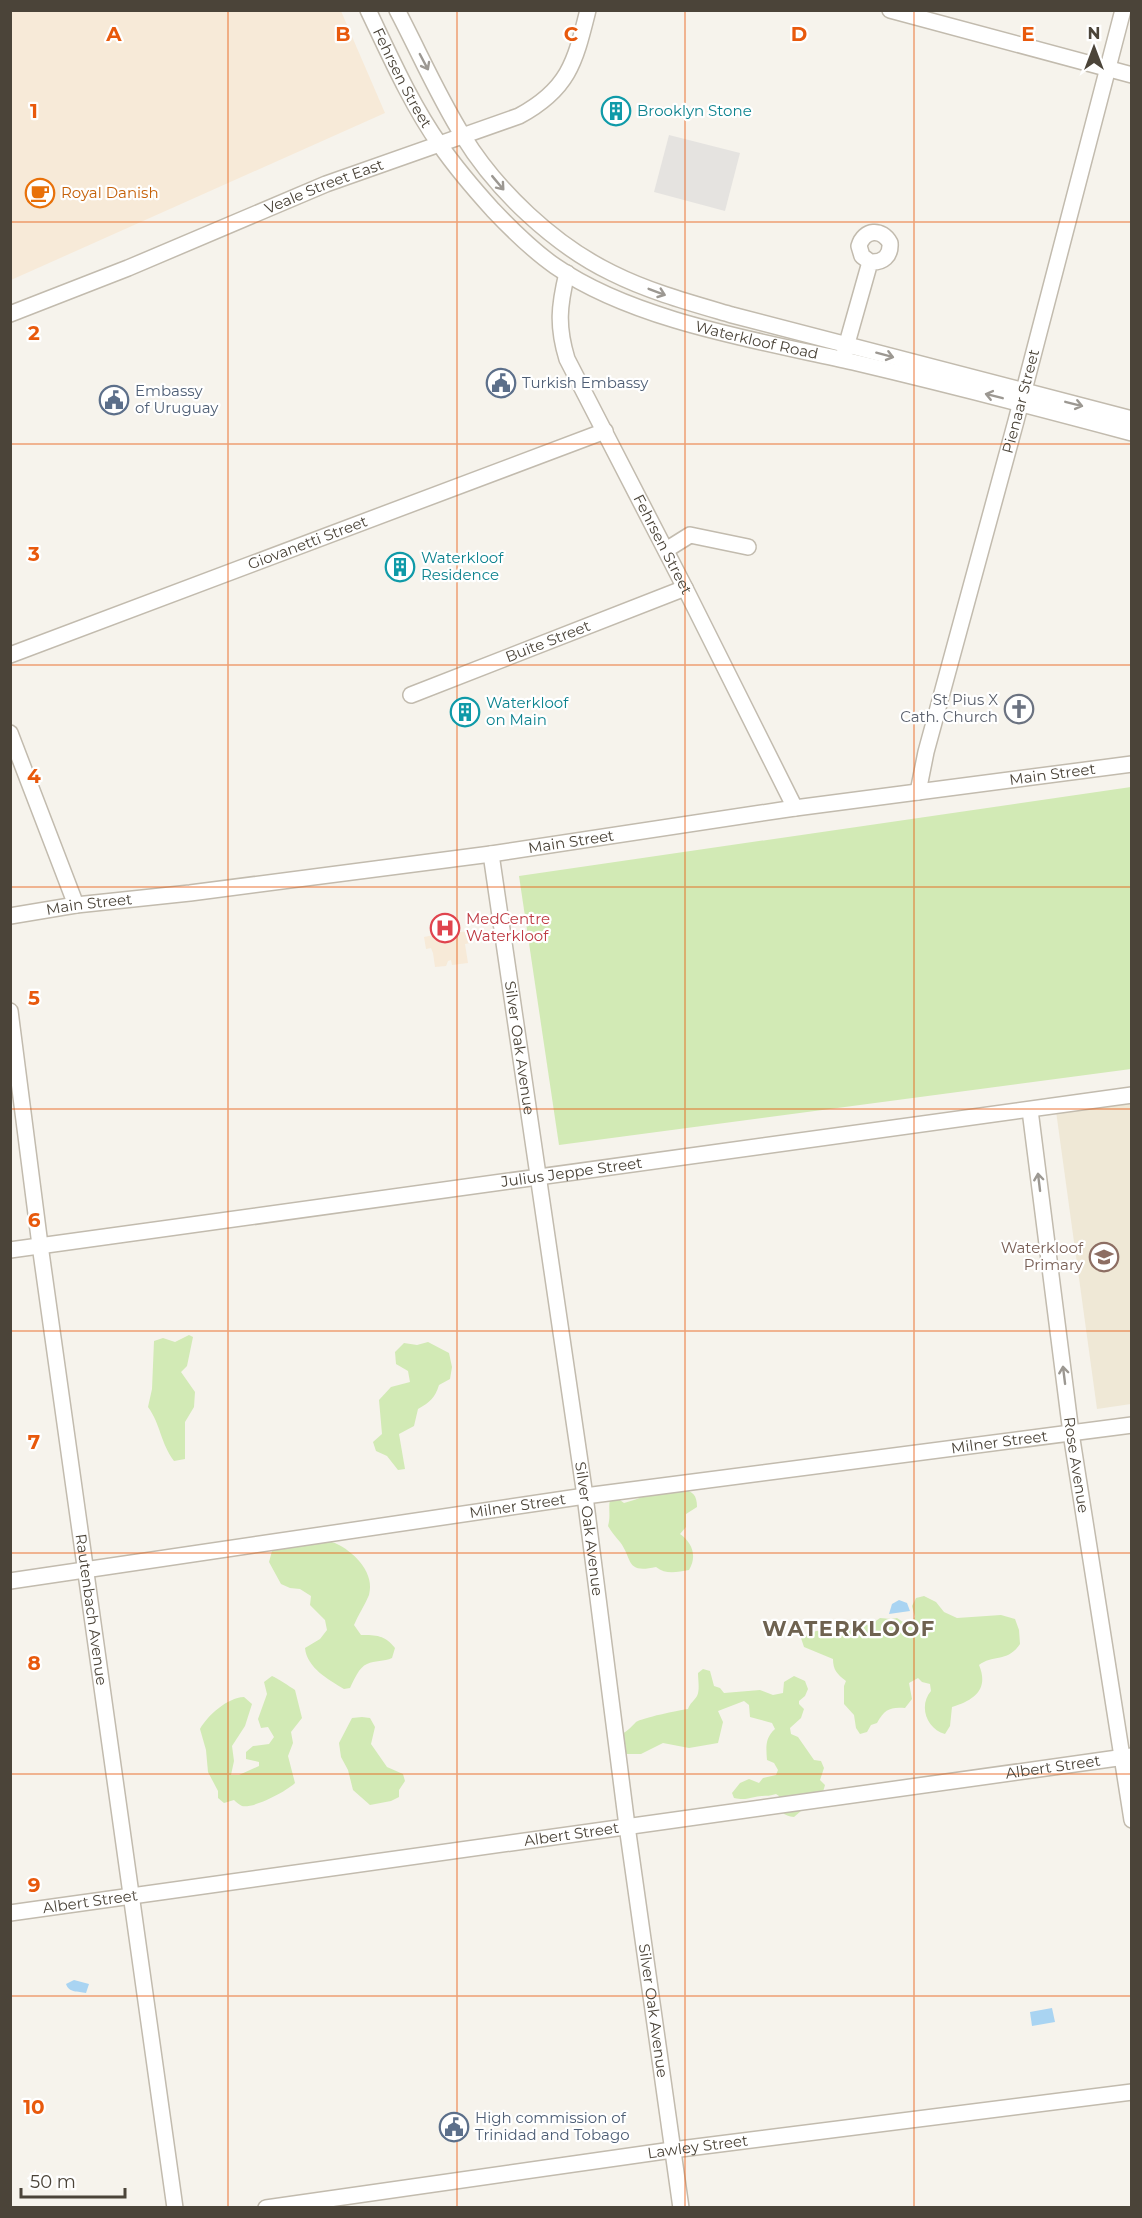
<svg xmlns="http://www.w3.org/2000/svg" width="1142" height="2218" viewBox="0 0 1142 2218" font-family="Montserrat,sans-serif">
<style>
.commercial{fill:#f7ead8}
.education{fill:#efe8d6}
.green{fill:#d2eab5}
.parking{fill:#e5e3e0}
.water{fill:#a9d4f2}
.lines{fill:none;stroke-linecap:round;stroke-linejoin:round}
.minor-casing{stroke:#c2bbae;stroke-width:18}
.minor{stroke:#fff;stroke-width:15}
.oneway{stroke:#9c9892}
.grid{fill:none;stroke:#e8590c;stroke-width:1.5;stroke-opacity:0.55}
.labels{text-anchor:middle;stroke-width:4.5;stroke-linejoin:round;paint-order:stroke}
.street-label{font-size:15px;fill:#4b4439;stroke:#fff}
.culture-label{font-size:15px;fill:#0d838f;stroke:#fff;text-anchor:start}
.food-label{font-size:15px;fill:#c56008;stroke:#fff;text-anchor:start}
.service-label{font-size:15px;fill:#4e5e75;stroke:#fff;text-anchor:start}
.worship-label{font-size:15px;fill:#5b616d;stroke:#fff;text-anchor:end}
.health-label{font-size:15px;fill:#be3a42;stroke:#fff;text-anchor:start}
.education-label{font-size:15px;fill:#785e54;stroke:#fff;text-anchor:end}
.district-label{font-size:21px;font-weight:bold;letter-spacing:1.5px;fill:#6e6250;stroke:#fff}
.grid-label{font-size:20px;text-anchor:middle;font-weight:bold;fill:#e8590c;stroke:#fff;stroke-width:4.5;stroke-linejoin:round;paint-order:stroke}
</style>
<rect width="100%" height="100%" fill="#f6f3ec"/>
<g class="commercial">
<path d="M 10,11 L 341,11 L 385,113 L 11,280 Z"/>
<path d="M 449,930 L 452,933 L 469,931 L 470,943 L 465,944 L 468,963 L 452,965 L 451,960 L 448,961 L 446,966 L 435,967 L 433,953 L 431,948 L 426,949 L 424,937 L 434,935 L 436,931 Z"/>
</g>
<path class="education" d="M 1131,1101 L 1131,1404 L 1097,1409 L 1056,1111 Z"/>
<g class="green">
<path d="M 1131,787 L 1131,1069 L 559,1145 L 519,876 Z"/>
<path d="M 189,1335 L 193,1337 L 187,1366 L 181,1372 L 195,1392 L 194,1407 L 185,1422 L 185,1459 L 174,1461 C 160,1442 161,1425 148,1407 L 152,1389 L 154,1341 L 163,1338 L 175,1342 Z"/>
<path d="M 428,1342 L 449,1353 L 452,1367 L 450,1379 L 439,1385 C 435,1398 430,1402 418,1409 L 414,1426 L 399,1434 L 405,1469 L 398,1470 L 387,1456 L 376,1451 L 373,1442 L 382,1434 L 379,1400 L 391,1387 L 410,1382 L 408,1371 L 396,1364 L 395,1352 L 404,1343 L 417,1345 Z"/>
<path d="M 681,1489 C 693,1491 697,1495 697,1507 L 686,1514 L 686,1527 L 680,1534 C 693,1543 697,1557 689,1570 C 677,1572 666,1575 656,1567 C 625,1574 633,1559 620,1542 C 616,1537 612,1533 608,1526 C 611,1516 608,1509 610,1499 L 617,1498 L 624,1503 C 632,1501 639,1498 648,1495 C 661,1491 667,1496 681,1489 Z"/>
<path d="M 321,1540 C 327,1541 334,1542 339,1545 C 356,1554 375,1574 369,1595 C 365,1605 358,1615 354,1625 L 361,1635 C 376,1635 385,1635 395,1648 L 392,1658 C 384,1662 375,1660 367,1664 C 359,1667 354,1680 350,1688 L 344,1689 C 329,1680 307,1668 305,1648 L 320,1639 L 327,1630 L 325,1620 L 310,1605 L 311,1596 L 300,1589 L 290,1588 L 281,1584 L 269,1562 L 272,1551 L 280,1546 L 290,1547 Z"/>
<path d="M 924,1596 L 936,1602 L 944,1612 L 957,1618 L 1001,1615 L 1015,1619 L 1019,1630 L 1020,1644 C 1007,1663 993,1654 979,1665 C 989,1689 975,1700 952,1707 L 950,1726 L 945,1734 C 927,1729 918,1706 931,1691 L 930,1684 L 922,1682 L 918,1678 L 909,1683 L 912,1699 L 905,1708 C 890,1707 885,1709 877,1723 L 871,1725 L 867,1732 L 860,1734 L 856,1728 L 854,1715 L 844,1704 L 844,1686 L 846,1681 C 837,1674 833,1670 833,1659 L 804,1647 L 801,1638 L 816,1631 L 825,1630 L 832,1636 L 841,1636 L 845,1626 L 856,1620 L 869,1626 L 880,1618 L 891,1619 L 897,1618 L 903,1622 L 910,1623 L 915,1617 L 912,1606 L 916,1598 Z"/>
<path d="M 703,1669 L 710,1671 L 714,1686 L 720,1688 L 724,1693 L 760,1690 L 773,1695 L 783,1693 L 784,1682 L 794,1676 L 805,1681 L 808,1689 L 805,1696 L 799,1701 L 799,1704 L 804,1709 L 801,1718 L 790,1728 L 791,1734 L 798,1737 L 814,1760 L 821,1761 L 824,1768 L 820,1780 L 825,1785 L 823,1792 L 794,1817 C 782,1816 775,1808 779,1796 L 776,1794 C 768,1797 762,1795 755,1797 C 746,1799 743,1800 734,1798 L 732,1793 L 740,1783 L 749,1779 L 759,1783 L 763,1778 L 776,1775 L 778,1770 L 774,1763 L 767,1760 C 766,1747 765,1738 775,1729 L 772,1723 L 750,1717 L 749,1705 L 744,1701 L 718,1711 L 723,1722 L 718,1743 L 689,1748 L 663,1743 L 641,1754 L 626,1754 L 619,1749 L 618,1736 C 628,1731 629,1729 636,1722 C 642,1718 679,1710 688,1709 C 690,1703 694,1701 697,1696 C 700,1690 698,1680 698,1673 Z"/>
<path d="M 272,1676 C 277,1678 289,1686 295,1690 L 302,1718 L 291,1732 L 293,1743 L 288,1756 L 295,1783 C 287,1791 253,1809 242,1806 C 240,1805 236,1802 234,1800 L 224,1803 L 218,1798 L 218,1791 L 208,1772 L 206,1750 L 200,1729 C 208,1715 227,1698 244,1697 L 252,1704 L 245,1726 L 232,1746 L 234,1761 L 231,1775 L 239,1775 L 259,1766 L 259,1762 L 246,1759 L 246,1752 L 253,1746 L 269,1744 L 274,1737 L 268,1727 L 261,1728 L 258,1719 L 267,1694 L 264,1682 Z"/>
<path d="M 362,1717 L 370,1718 L 375,1727 L 371,1744 L 387,1767 L 403,1774 L 405,1781 L 399,1790 L 399,1797 L 391,1801 L 370,1805 L 353,1790 L 348,1770 L 341,1757 L 339,1743 L 352,1718 Z"/>
</g>
<path class="parking" d="M 669,135 L 740,153 L 725,211 L 654,192 Z"/>
<g class="water">
<path d="M 899,1600 L 907,1603 L 910,1611 L 889,1614 L 892,1604 Z"/>
<path d="M 74,1980 L 89,1984 L 86,1993 C 78,1991 69,1993 66,1984 Z"/>
<path d="M 1052,2008 L 1055,2022 L 1032,2026 L 1030,2012 Z"/>
</g>
<g class="lines">
<g class="minor-casing">
<g id="minor">
<path id="s1" d="M 368,10 C 390,56 411,104 440,145 C 456,168 474,189 493,210 C 512,230 532,250 555,266 C 634,321 760,341 853,362 C 946,384 1039,408 1132,433"/>
<path d="M 397,10 C 419,52 438,96 463,136 C 496,190 554,245 612,273 C 650,292 691,303 732,315 L 1132,419"/>
<path d="M 890,10 L 1132,75"/>
<path id="s2" d="M 567,273 C 559,306 557,326 567,359 L 685,588 L 795,808"/>
<path id="s3" d="M 10,314 L 128,268 L 326,184 L 519,116 C 569,89 575,62 588,10"/>
<path d="M 844,354 L 870,262 C 883,263 891,256 890,243 C 882,228 864,229 859,246 L 862,256 L 870,262"/>
<path d="M 666,550 L 690,535 L 748,547"/>
<path id="s4" d="M 10,655 L 605,431"/>
<path id="s5" d="M 411,695 L 685,588"/>
<path d="M 10,733 L 76,905"/>
<path id="s6" d="M 918,792 L 926,752 L 1016,421 L 1123,10"/>
<path id="s7" d="M 491,854 L 585,1496 L 627,1826 L 681,2208"/>
<path id="s8" d="M 10,916 L 76,905 L 190,893 L 491,854 L 795,808 L 1132,764"/>
<path id="s9" d="M 10,1011 L 40,1245 L 175,2208"/>
<path id="s10" d="M 1030,1110 L 1071,1433 L 1132,1820"/>
<path id="s11" d="M 10,1250 L 1132,1095"/>
<path id="s12" d="M 10,1581 L 585,1496 L 1132,1425"/>
<path id="s13" d="M 10,1913 L 1132,1756"/>
<path id="s14" d="M 266,2208 L 672,2150 L 1132,2092"/>
</g>
</g>
<use href="#minor" class="minor"/>
</g>
<defs><path id="oneway-shaft" d="M-6 0H5M1.5-3L5.5 0L1.5 3" fill="none" stroke-width="1.6" stroke-linecap="round" stroke-linejoin="round" transform="scale(1.5)"/></defs>
<g class="oneway">
<use href="#oneway-shaft" transform="translate(424 62) rotate(62)"/>
<use href="#oneway-shaft" transform="translate(498 183) rotate(50)"/>
<use href="#oneway-shaft" transform="translate(657 292) rotate(21)"/>
<use href="#oneway-shaft" transform="translate(885 355) rotate(15)"/>
<use href="#oneway-shaft" transform="translate(994 396) rotate(-166)"/>
<use href="#oneway-shaft" transform="translate(1074 404) rotate(14)"/>
<use href="#oneway-shaft" transform="translate(1039 1182) rotate(-97)"/>
<use href="#oneway-shaft" transform="translate(1064 1375) rotate(-97)"/>
</g>
<path class="grid" d="M 228,10 L 228,2208M 457,10 L 457,2208M 685,10 L 685,2208M 914,10 L 914,2208M 10,222 L 1132,222M 10,444 L 1132,444M 10,665 L 1132,665M 10,887 L 1132,887M 10,1109 L 1132,1109M 10,1331 L 1132,1331M 10,1553 L 1132,1553M 10,1774 L 1132,1774M 10,1996 L 1132,1996"/>
<defs>
<g id="building-ring" transform="scale(1.5)"><circle r="9.5" fill="#fff" stroke="#0f9aa8" stroke-width="1.5"/><path d="M-4-6H4V6H1V3H-1V6H-4ZM-2.5-4.3h1.7v1.8h-1.7ZM.8-4.3h1.7v1.8H.8ZM-2.5-1h1.7V.8h-1.7ZM.8-1h1.7V.8H.8Z" fill="#0f9aa8"/></g>
<g id="cafe-ring" transform="scale(1.5)"><circle r="9.5" fill="#fff" stroke="#e8710a" stroke-width="1.5"/><path d="M-5.5-4.5H6V0H3Q3 3.5 0 3.5H-2.5Q-5.5 3.5-5.5 0ZM3-3.2v2h1.7v-2ZM-6 4.5H4V6H-6Z" fill="#e8710a"/></g>
<g id="civic-ring" transform="scale(1.5)"><circle r="9.5" fill="#fff" stroke="#5c6f8a" stroke-width="1.5"/><path d="M-.6-6.5H3V-4.5H.6V-3L4-1V1h2V6H-6V1h2V-1L-.6-3ZM-1.2 2.5V6h2.4V2.5Z" fill="#5c6f8a"/></g>
<g id="church-ring" transform="scale(1.5)"><circle r="9.5" fill="#fff" stroke="#6b7280" stroke-width="1.5"/><path d="M-1.2-6h2.4v3.5h3.3v2.4h-3.3V6h-2.4V-.1h-3.3v-2.4h3.3Z" fill="#6b7280"/></g>
<g id="hospital-ring" transform="scale(1.5)"><circle r="9.5" fill="#fff" stroke="#e0444e" stroke-width="1.5"/><path d="M-5-5h3v3.5h4V-5h3V5h-3V1.5h-4V5h-3Z" fill="#e0444e"/></g>
<g id="school-ring" transform="scale(1.5)"><circle r="9.5" fill="#fff" stroke="#8d6e63" stroke-width="1.5"/><path d="M0-5L7-2L0 1L-7-2ZM-4 1L0 2.5L4 1V4Q0 6-4 4Z" fill="#8d6e63"/></g>
</defs>
<g fill-rule="evenodd">
<use href="#building-ring" x="616" y="111"/>
<use href="#cafe-ring" x="40" y="193"/>
<use href="#civic-ring" x="501" y="383"/>
<use href="#civic-ring" x="114" y="400"/>
<use href="#building-ring" x="400" y="567"/>
<use href="#church-ring" x="1019" y="709"/>
<use href="#building-ring" x="465" y="712"/>
<use href="#hospital-ring" x="445" y="928"/>
<use href="#school-ring" x="1104" y="1257"/>
<use href="#civic-ring" x="454" y="2127"/>
</g>
<g class="labels">
<g class="street-label">
<text dy="5" stroke="none"><textPath href="#s1" startOffset="76">Fehrsen Street</textPath></text>
<text dy="5" stroke="none"><textPath href="#s3" startOffset="339">Veale Street East</textPath></text>
<text dy="5" stroke="none"><textPath href="#s1" startOffset="537">Waterkloof Road</textPath></text>
<text dy="5" stroke="none"><textPath href="#s6" startOffset="404">Pienaar Street</textPath></text>
<text dy="5" stroke="none"><textPath href="#s4" startOffset="318">Giovanetti Street</textPath></text>
<text dy="5" stroke="none"><textPath href="#s2" startOffset="296">Fehrsen Street</textPath></text>
<text dy="5" stroke="none"><textPath href="#s5" startOffset="147">Buite Street</textPath></text>
<text dy="5" stroke="none"><textPath href="#s8" startOffset="1052">Main Street</textPath></text>
<text dy="5" stroke="none"><textPath href="#s8" startOffset="566">Main Street</textPath></text>
<text dy="5" stroke="none"><textPath href="#s8" startOffset="80">Main Street</textPath></text>
<text dy="5" stroke="none"><textPath href="#s7" startOffset="196">Silver Oak Avenue</textPath></text>
<text dy="5" stroke="none"><textPath href="#s11" startOffset="567">Julius Jeppe Street</textPath></text>
<text dy="5" stroke="none"><textPath href="#s12" startOffset="999">Milner Street</textPath></text>
<text dy="5" stroke="none"><textPath href="#s10" startOffset="358">Rose Avenue</textPath></text>
<text dy="5" stroke="none"><textPath href="#s12" startOffset="513">Milner Street</textPath></text>
<text dy="5" stroke="none"><textPath href="#s7" startOffset="682">Silver Oak Avenue</textPath></text>
<text dy="5" stroke="none"><textPath href="#s9" startOffset="604">Rautenbach Avenue</textPath></text>
<text dy="5" stroke="none"><textPath href="#s13" startOffset="1053">Albert Street</textPath></text>
<text dy="5" stroke="none"><textPath href="#s13" startOffset="567">Albert Street</textPath></text>
<text dy="5" stroke="none"><textPath href="#s13" startOffset="81">Albert Street</textPath></text>
<text dy="5" stroke="none"><textPath href="#s7" startOffset="1168">Silver Oak Avenue</textPath></text>
<text dy="5" stroke="none"><textPath href="#s14" startOffset="436">Lawley Street</textPath></text>
</g>
<g class="culture-label">
<text x="637" y="116">Brooklyn Stone</text>
<text x="421" y="563">Waterkloof<tspan x="421" dy="17">Residence</tspan></text>
<text x="486" y="708">Waterkloof<tspan x="486" dy="17">on Main</tspan></text>
</g>
<g class="food-label">
<text x="61" y="198">Royal Danish</text>
</g>
<g class="service-label">
<text x="522" y="388">Turkish Embassy</text>
<text x="135" y="396">Embassy<tspan x="135" dy="17">of Uruguay</tspan></text>
<text x="475" y="2123">High commission of<tspan x="475" dy="17">Trinidad and Tobago</tspan></text>
</g>
<g class="worship-label">
<text x="998" y="705">St Pius X<tspan x="998" dy="17">Cath. Church</tspan></text>
</g>
<g class="health-label">
<text x="466" y="924">MedCentre<tspan x="466" dy="17">Waterkloof</tspan></text>
</g>
<g class="education-label">
<text x="1083" y="1253">Waterkloof<tspan x="1083" dy="17">Primary</tspan></text>
</g>
<g class="district-label">
<text x="849" y="1636">WATERKLOOF</text>
</g>
</g>
<g class="grid-label">
<text x="114" y="41">A</text>
<text x="343" y="41">B</text>
<text x="571" y="41">C</text>
<text x="799" y="41">D</text>
<text x="1028" y="41">E</text>
<text x="34" y="118">1</text>
<text x="34" y="340">2</text>
<text x="34" y="561">3</text>
<text x="34" y="783">4</text>
<text x="34" y="1005">5</text>
<text x="34" y="1227">6</text>
<text x="34" y="1449">7</text>
<text x="34" y="1670">8</text>
<text x="34" y="1892">9</text>
<text x="34" y="2114">10</text>
</g>
<rect width="1142" height="2218" fill="none" stroke="#4b4439" stroke-width="24"/>
<g transform="translate(1094 48)" stroke="#ffffff" stroke-width="4.5" paint-order="stroke">
<path d="M0-4.5L10 22L0 15L-10 22Z" fill="#4b4439"/>
<text y="-9" font-size="16" font-weight="bold" text-anchor="middle" fill="#4b4439">N</text>
</g>
<path d="M21 2188v9h104v-9" fill="none" stroke="#4b4439" stroke-width="3"/>
<text x="30" y="2188" font-size="18" fill="#4b4439" stroke="#ffffff" stroke-width="4.5" paint-order="stroke">50 m</text>
</svg>
